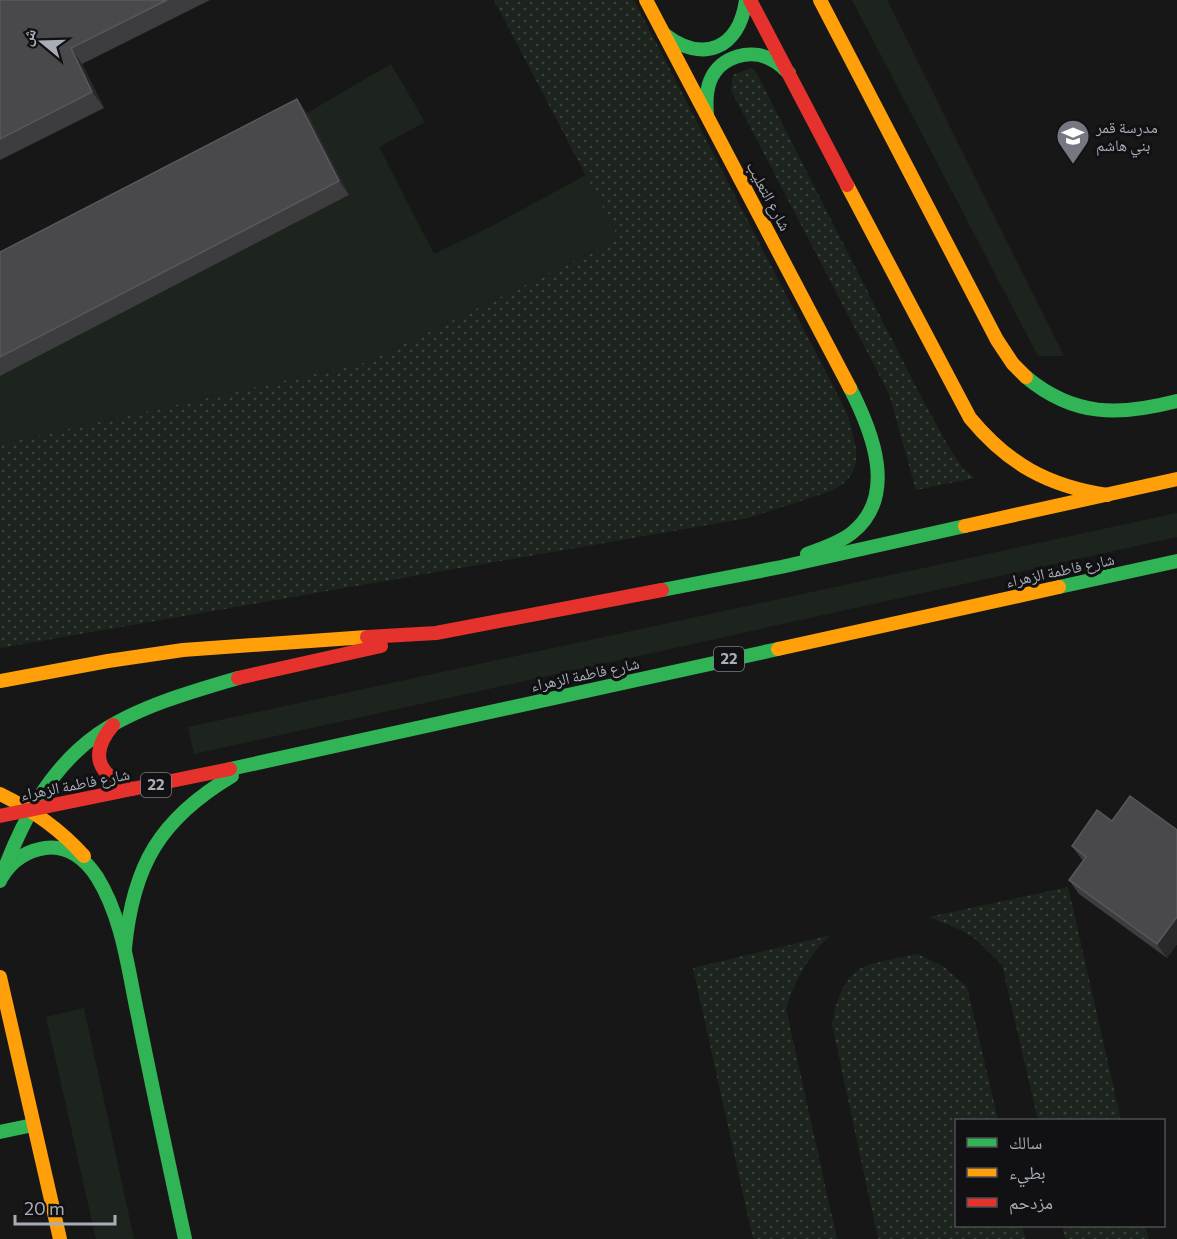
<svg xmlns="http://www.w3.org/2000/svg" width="1177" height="1239" viewBox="0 0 1177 1239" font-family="Commissioner,'Noto Naskh Arabic',sans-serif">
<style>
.grass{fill:url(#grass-dots)}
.garden{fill:#1d241e}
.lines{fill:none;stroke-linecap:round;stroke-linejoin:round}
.fast{stroke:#30b455;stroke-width:14}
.slow{stroke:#ff9f0a;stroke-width:14}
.jam{stroke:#e5322d;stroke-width:14}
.wall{fill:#3d3d3f}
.shaded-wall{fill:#29292a}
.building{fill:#49494c;stroke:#58595d;stroke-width:1.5}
.labels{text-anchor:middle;stroke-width:6;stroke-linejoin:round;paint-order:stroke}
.shield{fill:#111113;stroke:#7b7e86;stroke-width:1.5}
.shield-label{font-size:15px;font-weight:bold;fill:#a8adb8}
.poi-label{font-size:16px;fill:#a8adb8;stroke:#111113;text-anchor:start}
.street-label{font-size:16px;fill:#a8adb8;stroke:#111113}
</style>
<defs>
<pattern id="grass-dots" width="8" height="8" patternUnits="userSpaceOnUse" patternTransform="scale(1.5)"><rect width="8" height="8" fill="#1d241e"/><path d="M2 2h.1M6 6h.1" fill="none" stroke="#3b413d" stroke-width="1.8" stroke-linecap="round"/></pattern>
</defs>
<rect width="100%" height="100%" fill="#171717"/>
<g class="grass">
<path d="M 494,0 L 634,0 L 847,413 C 856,446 868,473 831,491 L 748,518 L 0,648 L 0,444 L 367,362 L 619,239 Z"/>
<path d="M 750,68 L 756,72 L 916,387 L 947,444 L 962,467 L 975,478 L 916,490 L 889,394 L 731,90 L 733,75 Z"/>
<path d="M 1068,887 L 1121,1120 L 1038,1120 L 1002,965 L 977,940 L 961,930 L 929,917 Z"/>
<path d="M 831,935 C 808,955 795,980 786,1009 L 837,1239 L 753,1239 L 693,968 Z"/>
<path d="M 917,954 L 943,966 L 967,987 L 998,1120 L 956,1120 L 956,1226 L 1022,1226 L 1026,1239 L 878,1239 L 832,1024 C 835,1005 842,982 858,970 C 867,963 904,957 917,954 Z"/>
<path d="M 1062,1226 L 1145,1226 L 1149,1239 L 1065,1239 Z"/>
</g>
<g class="garden">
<path d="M 852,0 L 887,0 L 1064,356 L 1038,356 Z"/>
<path d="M 391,64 L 425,122 L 379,147 L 434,254 L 492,226 L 586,175 L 619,239 L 367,362 L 0,444 L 0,376 L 349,195 L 307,113 Z"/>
<path d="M 1177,513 L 1177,537 L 194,754 L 188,727 Z"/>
<path d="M 84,1008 L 134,1239 L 96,1239 L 46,1017 Z"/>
</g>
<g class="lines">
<g class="fast">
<path d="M 664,34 C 703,64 739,49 746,0"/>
<path d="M 707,114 C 706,103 706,92 710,81 C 720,56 752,47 774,61 C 780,64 784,69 789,73"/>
<path d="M 1026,377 C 1074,417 1119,416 1177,401"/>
<path d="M 807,554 C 822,548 840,543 853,532 C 898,495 872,431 850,388"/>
<path d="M 1059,587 L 1177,561"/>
<path d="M 662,590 L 781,567 L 965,526"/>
<path d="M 230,769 L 778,649"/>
<path d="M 2,877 C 12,860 26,851 45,848 C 68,845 85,859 97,877 C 123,919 128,970 138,1016 C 153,1091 169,1165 185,1239"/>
<path d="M 0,881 C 20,825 48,769 98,734 C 137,707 193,691 238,678"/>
<path d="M 125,948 C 133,865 160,819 232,776"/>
<path d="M 0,1132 L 33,1125"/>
</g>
<g class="slow">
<path d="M 646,0 L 850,388"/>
<path d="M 820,0 L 997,340 L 1013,364 L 1026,377"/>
<path d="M 847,185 L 970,418 C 1008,464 1048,486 1107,495"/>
<path d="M 965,526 L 1177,479"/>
<path d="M 778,649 L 1059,587"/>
<path d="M 0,681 L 108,661 L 183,650 L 367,637"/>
<path d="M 0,794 C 33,810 60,829 84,856"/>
<path d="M 0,977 L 60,1239"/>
<path d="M 0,980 L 1,984"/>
</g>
<g class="jam">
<path d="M 750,0 L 847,185"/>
<path d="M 367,637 L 436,633 L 662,590"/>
<path d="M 238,678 L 381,646"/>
<path d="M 113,725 C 88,755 98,775 132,789"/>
<path d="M 0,816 L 230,769"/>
</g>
</g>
<g class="wall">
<path d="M 0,0 L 210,0 L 82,64 L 104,108 L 0,160 Z"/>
<path d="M 307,113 L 349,195 L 0,376 L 0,252 Z"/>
<path d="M 1112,821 L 1177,830 L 1177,944 L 1167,958 L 1079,894 L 1069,880 L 1083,861 L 1072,846 Z"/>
</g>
<g class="shaded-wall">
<path d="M 71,48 L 82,64 L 104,108 L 92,92 Z"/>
<path d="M 297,99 L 307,113 L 349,195 L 339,181 Z"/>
<path d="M 1177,917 L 1177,944 L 1167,958 L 1157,944 Z"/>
</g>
<g class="building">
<path d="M 0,0 L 167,0 L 71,48 L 92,92 L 0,139 Z"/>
<path d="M 297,99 L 339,181 L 0,357 L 0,252 Z"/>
<path d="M 1130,796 L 1177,830 L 1177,917 L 1157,944 L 1069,880 L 1086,857 L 1072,846 L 1097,810 L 1112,821 Z"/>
</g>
<defs>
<g id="school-pin" transform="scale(1.725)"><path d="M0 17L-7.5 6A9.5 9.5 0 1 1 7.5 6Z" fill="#757880" stroke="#111113"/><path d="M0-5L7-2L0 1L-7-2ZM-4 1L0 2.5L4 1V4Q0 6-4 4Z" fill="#fff"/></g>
</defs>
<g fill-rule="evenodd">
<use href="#school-pin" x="1073" y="136"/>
</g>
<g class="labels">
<g class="shield">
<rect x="714" y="647" width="30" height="24" rx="4.5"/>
<rect x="141" y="773" width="30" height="24" rx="4.5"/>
</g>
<g class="shield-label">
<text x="729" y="664">22</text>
<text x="156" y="790">22</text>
</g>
<g class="poi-label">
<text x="1096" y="133">مدرسة قمر<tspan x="1096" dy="18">بني هاشم</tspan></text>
</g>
<g class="street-label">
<text transform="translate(769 196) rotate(62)" y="6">شارع التعليب</text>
<text transform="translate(1060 570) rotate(-12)" y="6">شارع فاطمة الزهراء</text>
<text transform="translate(585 674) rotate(-12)" y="6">شارع فاطمة الزهراء</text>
<text transform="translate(75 784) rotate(-11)" y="6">شارع فاطمة الزهراء</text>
</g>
</g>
<rect x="955" y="1119" width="210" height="108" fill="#111113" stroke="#4d4f55" stroke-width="1.5"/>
<rect x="967" y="1138" width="30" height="9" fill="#30b455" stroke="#4d4f55" stroke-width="1.5"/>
<text x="1009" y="1149" font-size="18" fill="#a8adb8">سالك</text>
<rect x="967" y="1168" width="30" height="9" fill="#ff9f0a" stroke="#4d4f55" stroke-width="1.5"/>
<text x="1009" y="1179" font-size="18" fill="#a8adb8">بطيء</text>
<rect x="967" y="1198" width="30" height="9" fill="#e5322d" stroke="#4d4f55" stroke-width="1.5"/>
<text x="1009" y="1209" font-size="18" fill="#a8adb8">مزدحم</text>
<g transform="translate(42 42) rotate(289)" stroke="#111113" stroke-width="4.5" paint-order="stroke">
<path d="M0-4.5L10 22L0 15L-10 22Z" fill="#a8adb8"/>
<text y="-9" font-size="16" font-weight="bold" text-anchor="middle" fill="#a8adb8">ش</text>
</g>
<path d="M15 1215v9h100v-9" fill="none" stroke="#a8adb8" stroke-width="3"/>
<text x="24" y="1215" font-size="18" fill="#a8adb8" stroke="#111113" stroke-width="4.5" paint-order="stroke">20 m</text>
</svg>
